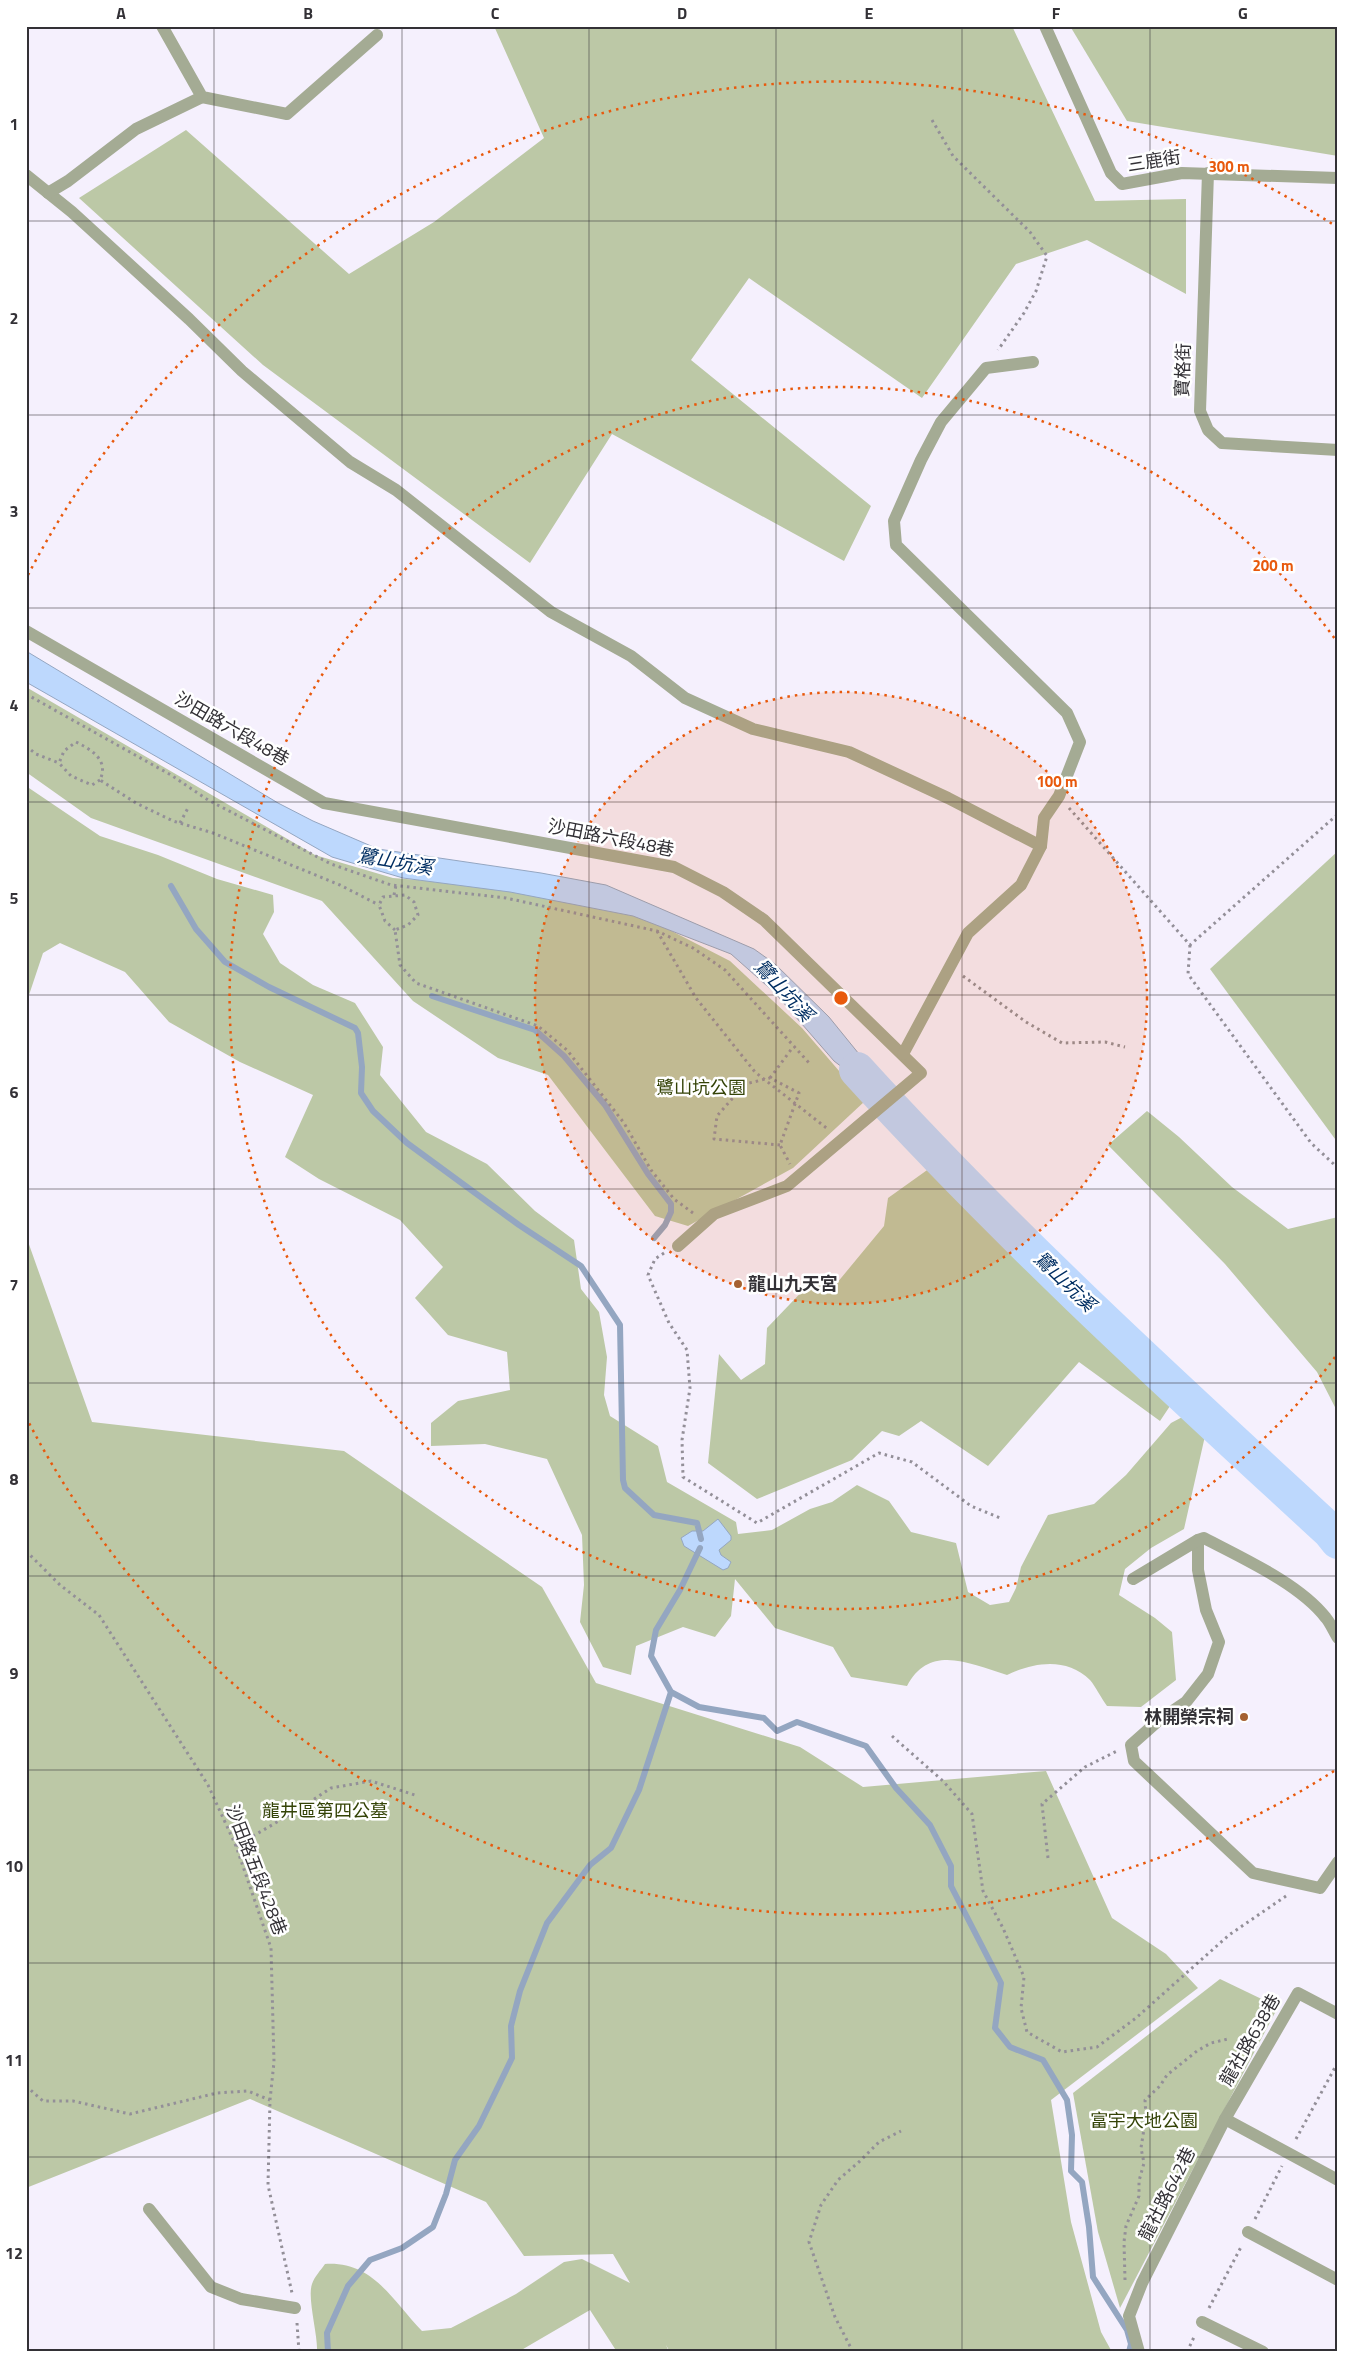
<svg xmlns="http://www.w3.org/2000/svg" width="1364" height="2378" viewBox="0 0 1364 2378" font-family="'Titillium Web','Noto Sans TC',sans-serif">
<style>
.green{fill:#bcc8a6}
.water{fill:#bdd8fd;stroke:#94a6c1}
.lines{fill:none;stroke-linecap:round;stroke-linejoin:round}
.stream{stroke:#94a6c1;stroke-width:6}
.river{stroke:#bdd8fd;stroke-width:36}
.path{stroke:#938f98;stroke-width:3;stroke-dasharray:2.5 4;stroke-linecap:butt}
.minor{stroke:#a4ab94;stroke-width:12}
.grid{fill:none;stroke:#333136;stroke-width:1;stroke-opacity:0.55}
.ring{fill:none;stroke:#e8590c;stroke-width:2.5;stroke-dasharray:2.5 5}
.poi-dot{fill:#a56131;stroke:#fff;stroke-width:2}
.labels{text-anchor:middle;stroke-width:5;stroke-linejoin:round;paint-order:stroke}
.street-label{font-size:18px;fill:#333136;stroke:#fff}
.park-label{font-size:18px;fill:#344307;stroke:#fff}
.poi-label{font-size:18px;font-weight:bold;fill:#333136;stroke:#fff;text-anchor:start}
.water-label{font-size:19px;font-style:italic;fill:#002e62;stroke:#fff}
.centre{fill:#e8590c;stroke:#fff;stroke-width:2.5}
.ring-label{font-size:15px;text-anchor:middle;font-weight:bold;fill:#e8590c;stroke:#fff;stroke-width:5;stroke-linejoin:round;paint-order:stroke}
.neatline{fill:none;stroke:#333136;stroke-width:2}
.grid-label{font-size:16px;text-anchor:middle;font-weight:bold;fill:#333136}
</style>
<rect width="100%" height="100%" fill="#f5f0fd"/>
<g class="green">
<path d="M 494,26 L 1012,26 L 1095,201 L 1186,199 L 1186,294 L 1087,240 L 1016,264 L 922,398 L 749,278 L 691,360 L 871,506 L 844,561 L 612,434 L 530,563 L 263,365 L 79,198 L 186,130 L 349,274 L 434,222 L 544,138 Z"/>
<path d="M 1070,26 L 1338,26 L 1338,156 L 1127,121 Z"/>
<path d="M 26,687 L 315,855 L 393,878 L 507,887 L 621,905 L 730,961 L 802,1028 L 865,1101 L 793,1168 L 688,1226 L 655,1216 L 548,1075 L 498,1058 L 413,1001 L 322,901 L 91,818 L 26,772 Z"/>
<path d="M 26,786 L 100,836 L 158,855 L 217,879 L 273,895 L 274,912 L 263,934 L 280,963 L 313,985 L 355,1003 L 383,1047 L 380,1075 L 426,1132 L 487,1164 L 535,1211 L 574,1240 L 581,1289 L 599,1312 L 607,1357 L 604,1395 L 610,1416 L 658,1446 L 667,1482 L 736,1522 L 738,1534 L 772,1530 L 810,1509 L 832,1502 L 857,1485 L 889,1501 L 911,1532 L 956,1543 L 968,1592 L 990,1605 L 1009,1602 L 1016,1588 L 1021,1567 L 1048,1515 L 1094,1504 L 1126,1475 L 1171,1423 L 1188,1414 L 1205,1436 L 1184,1529 L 1151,1548 L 1125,1569 L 1119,1595 L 1155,1618 L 1172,1632 L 1176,1680 L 1141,1707 L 1107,1706 C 1101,1698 1096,1687 1090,1680 C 1067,1657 1034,1662 1007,1675 C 970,1664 930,1643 907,1686 L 851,1677 L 833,1647 L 775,1628 L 735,1579 L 731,1616 L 715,1637 L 683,1627 L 636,1646 L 631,1675 L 603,1667 L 580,1622 L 584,1585 L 582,1535 L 547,1459 L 485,1444 L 431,1446 L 431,1423 L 458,1401 L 510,1390 L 507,1352 L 448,1335 L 415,1298 L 443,1267 L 400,1220 L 319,1179 L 285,1157 L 313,1095 L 240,1062 L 169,1022 L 125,972 L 60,943 L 43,953 L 26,1004 Z"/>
<path d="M 1338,851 L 1338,1143 L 1210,969 Z"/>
<path d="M 1147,1111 L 1179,1137 L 1232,1187 L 1288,1229 L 1338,1217 L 1338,1413 L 1317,1372 L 1225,1264 L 1108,1145 Z"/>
<path d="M 930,1168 L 1172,1403 L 1160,1421 L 1079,1362 L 988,1466 L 921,1421 L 899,1436 L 882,1431 L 852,1460 L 757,1499 L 708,1463 L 719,1354 L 741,1380 L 765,1364 L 767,1328 L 812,1281 L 832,1289 L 884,1226 L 888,1198 Z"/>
<path d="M 26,1236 L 92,1422 L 344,1451 L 542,1587 L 596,1683 L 800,1747 L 863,1787 L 1046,1771 L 1112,1918 L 1166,1954 L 1198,1988 L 1051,2100 L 1071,2222 L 1101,2332 L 1112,2352 L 670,2352 L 666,2345 L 669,2352 L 617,2352 L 590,2310 L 518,2352 L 317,2352 C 318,2334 307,2298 312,2284 C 314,2277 321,2270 325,2264 C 373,2261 392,2300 422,2331 L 451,2328 L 478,2314 L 516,2294 L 564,2262 L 582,2259 L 630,2283 L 613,2254 L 524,2256 L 486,2202 L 250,2099 L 26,2188 Z"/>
<path d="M 1220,1979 L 1278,2007 L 1120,2308 L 1098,2232 L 1073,2093 Z"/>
</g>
<g class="water">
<path d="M 26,651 L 278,803 L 313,821 L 378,849 L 541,873 L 606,885 L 754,949 L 775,964 L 829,1017 L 872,1070 L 881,1097 L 834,1061 L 775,993 L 731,954 L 633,916 L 510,892 L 403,878 L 332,857 L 26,682 Z"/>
<path d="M 718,1519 L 731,1536 L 731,1540 L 719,1550 L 721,1555 L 731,1562 L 728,1568 L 723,1570 L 684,1546 L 681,1538 L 692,1531 L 703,1531 Z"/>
</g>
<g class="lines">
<g class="stream">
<path d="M 171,886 L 196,929 L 225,962 L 269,987 L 355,1028 L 358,1033 L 362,1067 L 361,1093 L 373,1111 L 407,1143 L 519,1225 L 581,1266 L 620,1325 L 623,1480 L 625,1488 L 654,1515 L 697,1523 L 701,1539"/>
<path d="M 432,996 L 535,1030 L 564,1056 L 605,1105 L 648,1174 L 671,1204 L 671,1212 L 665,1225 L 654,1238"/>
<path d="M 700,1548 L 680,1590 L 656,1630 L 651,1656 L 671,1692 L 699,1707 L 764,1718 L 777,1731 L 797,1722 L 866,1746 L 896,1788 L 930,1825 L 951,1866 L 951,1886 L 1001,1983 L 995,2028 L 1010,2047 L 1043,2060 L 1067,2100 L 1072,2135 L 1071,2171 L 1082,2182 L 1089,2227 L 1093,2277 L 1127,2330 L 1131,2344 L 1129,2352"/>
<path d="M 328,2352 L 327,2333 L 348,2286 L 370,2260 L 402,2248 L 433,2227 L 446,2194 L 455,2160 L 479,2126 L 512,2058 L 511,2026 L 520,1991 L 547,1923 L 590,1865 L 611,1848 L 639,1790 L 671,1692"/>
</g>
<path class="river" d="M 857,1070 C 1005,1233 1168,1382 1330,1531 L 1338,1541"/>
<g class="path">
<path d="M 932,120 L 953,156 L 1030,232 L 1047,256 L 1036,291 L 1024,313 L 998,350"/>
<path d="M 26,694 L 171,775 L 208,800 L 331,864 L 391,885 L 506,898 L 657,931 L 693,948 L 725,970 L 810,1064"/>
<path d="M 26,746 L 36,754 L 59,763"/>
<path d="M 100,780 L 92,785 L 71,776 L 59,763 L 64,751 L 76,742 C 92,750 109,760 100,780 L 136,803 L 173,821 L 213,833 L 340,885 L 379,905"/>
<path d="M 1069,808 L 1190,945 L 1338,814"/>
<path d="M 180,823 L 188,808"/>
<path d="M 394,895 L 396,885"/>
<path d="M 395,930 L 385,921 L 379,905 L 383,897 L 405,895 L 414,902 L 418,915 L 408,925 L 395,930 L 400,965 L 416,983 L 538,1026 L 567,1050 L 624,1123 L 651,1170 L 674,1199 L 693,1213"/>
<path d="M 657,931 L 696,998 L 755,1072 L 829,1130"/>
<path d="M 1190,945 L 1188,974 L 1311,1143 L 1338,1168"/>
<path d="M 963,976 L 1026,1022 L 1062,1043 L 1105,1042 L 1125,1047"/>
<path d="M 770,1078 L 793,1047"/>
<path d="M 780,1145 L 714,1139 L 717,1116 L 745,1084 L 770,1078 L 799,1093 L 780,1145 L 790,1164"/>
<path d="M 664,1253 L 655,1259 L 648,1275 L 669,1323 L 687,1350 L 690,1388 L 682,1440 L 683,1477 L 757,1523 L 879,1453 L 912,1462 L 971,1506 L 1000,1518"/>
<path d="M 26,1551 L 60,1585 L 99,1615 L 208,1785 L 236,1846 L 271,1948 L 274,2062 L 270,2100 L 268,2185 L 292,2293"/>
<path d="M 892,1736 L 943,1781 L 972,1814 L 983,1891 L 1003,1928 L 1024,1977 L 1021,2008 L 1027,2032 L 1062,2052 L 1097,2047 L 1136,2018 L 1229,1935 L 1286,1896"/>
<path d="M 236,1846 L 296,1811 L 331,1788 L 371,1781 L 418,1796"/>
<path d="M 1048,1858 L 1042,1804 L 1085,1767 L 1117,1751"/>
<path d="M 26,2086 L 43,2101 L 73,2101 L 130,2114 L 217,2093 L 248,2091 L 270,2100"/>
<path d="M 1296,2139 L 1338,2062"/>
<path d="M 1255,2219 L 1282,2166"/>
<path d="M 1125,2280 L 1124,2242 L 1126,2226 L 1139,2196 L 1139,2181 L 1144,2163 L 1141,2148 L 1146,2116 L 1145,2100 L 1160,2086 L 1167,2075 L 1197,2051 L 1211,2043 L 1228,2039"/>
<path d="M 1209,2308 L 1241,2247"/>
<path d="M 297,2323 L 299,2352"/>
<path d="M 853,2352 L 835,2317 L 809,2242 L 821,2205 L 838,2180 L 860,2161 L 879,2142 L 901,2131"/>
<path d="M 1187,2352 L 1195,2335"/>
</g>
<g class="minor">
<path d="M 162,26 L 202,97 L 287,114 L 377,35"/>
<path d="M 1045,26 L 1111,173 L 1122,184 L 1182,173 L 1338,178"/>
<path d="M 1208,173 L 1200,411 L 1208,430 L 1222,443 L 1338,450"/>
<path d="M 26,175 L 72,212 L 189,319 L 242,371 L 350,462 L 396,490 L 551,612 L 631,656 L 685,698 L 753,729 L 849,752 L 948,798 L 1041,846"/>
<path d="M 48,193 L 68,181 L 136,129 L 202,97"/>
<path d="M 26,631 L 324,803 L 674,867 L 723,892 L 764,920 L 921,1073 L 787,1186 L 714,1214 L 678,1246"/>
<path d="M 903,1054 L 968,933 L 1021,885 L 1041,846 L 1044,818 L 1059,796 L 1080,742 L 1067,713 L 896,545 L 894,521 L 921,460 L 941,422 L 986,368 L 1033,362"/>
<path d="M 1198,1540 L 1198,1570 L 1206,1610 L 1219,1642 L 1208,1674 L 1186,1702 L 1158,1721 L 1131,1745 L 1134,1761 L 1253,1873 L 1320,1888 L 1338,1862"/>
<path d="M 1133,1579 L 1198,1540 L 1204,1538 C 1242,1558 1300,1584 1326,1618 C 1331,1624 1334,1632 1338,1638"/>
<path d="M 1225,2119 L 1338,2180"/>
<path d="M 149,2209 L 211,2287 L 241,2299 L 295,2308"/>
<path d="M 1248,2232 L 1338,2280"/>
<path d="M 1202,2322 L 1263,2352"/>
<path d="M 1139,2352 L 1129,2316 L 1142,2283 L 1225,2119 L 1298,1993 L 1338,2014"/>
</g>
</g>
<path class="grid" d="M 214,26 L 214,2352M 402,26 L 402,2352M 589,26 L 589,2352M 776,26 L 776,2352M 962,26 L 962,2352M 1150,26 L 1150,2352M 26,221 L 1338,221M 26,415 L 1338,415M 26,608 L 1338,608M 26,802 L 1338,802M 26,995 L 1338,995M 26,1189 L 1338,1189M 26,1383 L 1338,1383M 26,1576 L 1338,1576M 26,1770 L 1338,1770M 26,1963 L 1338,1963M 26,2157 L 1338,2157"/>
<circle cx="841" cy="998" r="306" fill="#e8590c" fill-opacity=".12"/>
<g class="ring">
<circle cx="841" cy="998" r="306"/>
<path d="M1335 1357A611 611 0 1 1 1335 639"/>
<path d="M1334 1771A917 917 0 0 1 28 1421M28 575A917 917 0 0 1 1334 225"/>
</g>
<g class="poi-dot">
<circle cx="738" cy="1284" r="5"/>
<circle cx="1244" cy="1717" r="5"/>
</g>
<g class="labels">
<g class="street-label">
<text transform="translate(1154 161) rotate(-9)" y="6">三鹿街</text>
<text transform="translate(1183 370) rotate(-88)" y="6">寶格街</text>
<text transform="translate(232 729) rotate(30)" y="6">沙田路六段48巷</text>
<text transform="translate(611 838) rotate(11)" y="6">沙田路六段48巷</text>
<text transform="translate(256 1870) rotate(69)" y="6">沙田路五段428巷</text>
<text transform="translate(1250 2040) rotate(-60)" y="6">龍社路638巷</text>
<text transform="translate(1167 2194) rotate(-63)" y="6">龍社路642巷</text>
</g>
<g class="park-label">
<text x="701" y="1094">鷺山坑公園</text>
<text x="325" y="1817">龍井區第四公墓</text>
<text x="1144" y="2127">富宇大地公園</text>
</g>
<g class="poi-label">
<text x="748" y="1290">龍山九天宮</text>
<text x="1234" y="1723" text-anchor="end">林開榮宗祠</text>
</g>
<g class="water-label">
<text transform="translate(395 861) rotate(10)" y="7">鷺山坑溪</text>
<text transform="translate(784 990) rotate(47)" y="7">鷺山坑溪</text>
<text transform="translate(1065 1281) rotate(44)" y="7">鷺山坑溪</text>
</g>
</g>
<circle cx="841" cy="998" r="8" class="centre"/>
<g class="ring-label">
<text x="1229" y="172">300 m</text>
<text x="1273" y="571">200 m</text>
<text x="1057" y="787">100 m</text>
</g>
<rect width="1364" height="2378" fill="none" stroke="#ffffff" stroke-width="55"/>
<rect x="28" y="28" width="1308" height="2322" class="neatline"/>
<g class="grid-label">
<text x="121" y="19">A</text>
<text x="308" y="19">B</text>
<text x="495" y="19">C</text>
<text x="682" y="19">D</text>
<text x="869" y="19">E</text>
<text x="1056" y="19">F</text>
<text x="1243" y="19">G</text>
<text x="14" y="130">1</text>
<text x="14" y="324">2</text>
<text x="14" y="517">3</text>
<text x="14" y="711">4</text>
<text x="14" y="904">5</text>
<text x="14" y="1098">6</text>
<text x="14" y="1291">7</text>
<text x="14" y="1485">8</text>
<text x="14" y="1679">9</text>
<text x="14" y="1872">10</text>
<text x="14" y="2066">11</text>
<text x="14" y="2259">12</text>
</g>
</svg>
